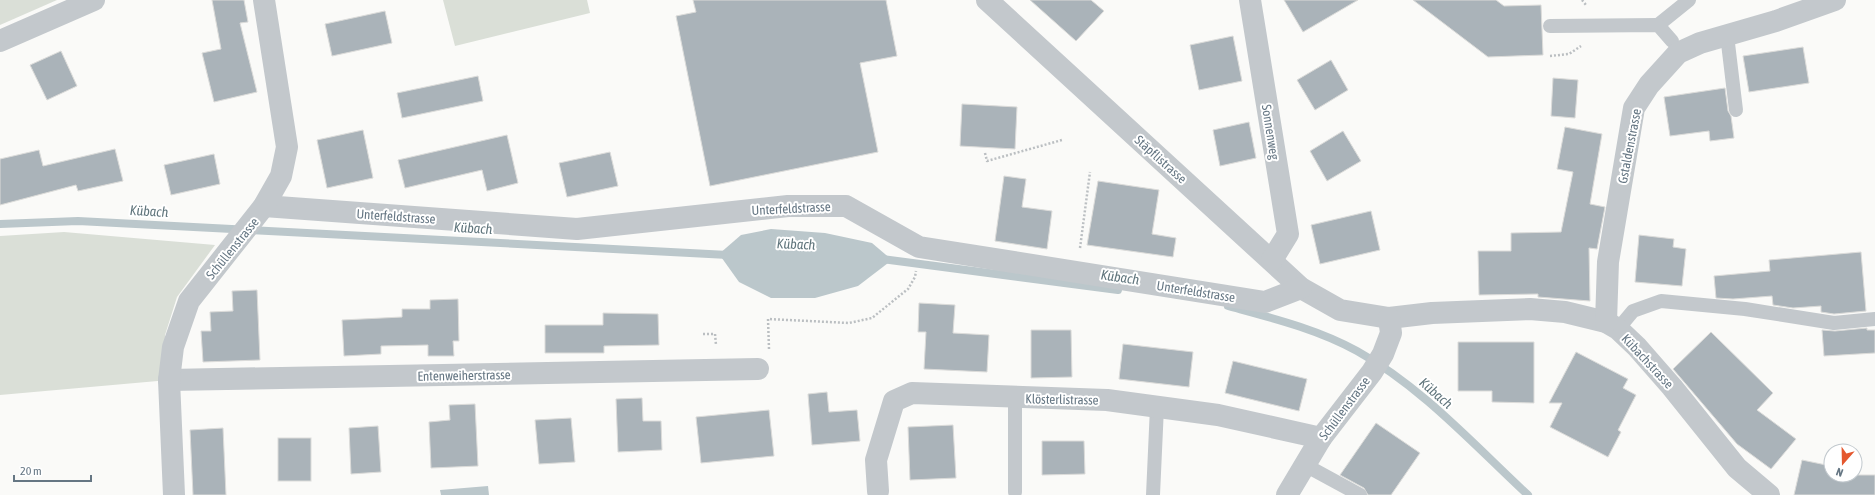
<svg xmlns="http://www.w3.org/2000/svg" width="1875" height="495" viewBox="0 0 1875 495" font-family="'Asap Condensed',sans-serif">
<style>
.green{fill:#dadfd7}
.water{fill:#bbc7cb}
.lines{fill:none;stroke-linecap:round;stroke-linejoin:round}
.stream{stroke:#bbc7cb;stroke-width:8}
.building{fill:#aab3b9;stroke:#dcdcda}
.path{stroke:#bbbfc2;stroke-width:2.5;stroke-dasharray:2 2;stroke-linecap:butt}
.lane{stroke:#c3c8cc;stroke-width:14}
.street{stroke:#c3c8cc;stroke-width:22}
.labels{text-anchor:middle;stroke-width:4;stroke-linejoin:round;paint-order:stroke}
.street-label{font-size:13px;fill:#657683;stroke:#fff}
.water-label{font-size:14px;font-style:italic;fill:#60757c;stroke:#fff}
</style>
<rect width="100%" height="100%" fill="#fafaf8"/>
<g class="green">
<path d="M 0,0 L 57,0 L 0,25 Z"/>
<path d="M 443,0 L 587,0 L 590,13 L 455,46 Z"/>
<path d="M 64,232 L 215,245 L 177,297 L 165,335 L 169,380 L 0,395 L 0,236 Z"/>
</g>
<g class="water">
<path d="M 771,229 L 825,233 L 872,243 L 892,260 L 858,286 L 815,298 L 771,298 L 739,282 L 719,254 L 741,235 Z"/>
<path d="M 488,486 L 489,495 L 441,495 L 440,490 Z"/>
</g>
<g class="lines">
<g class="stream">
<path d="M 0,224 L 78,221 L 728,255"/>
<path d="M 882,259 L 1118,290"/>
<path d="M 1228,306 C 1272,318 1317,329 1357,351 C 1422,387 1474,445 1528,495"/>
</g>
</g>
<g class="building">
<path d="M 212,0 L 244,0 L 248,22 L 240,23 L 257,92 L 214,102 L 202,53 L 221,49 Z"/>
<path d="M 693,0 L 886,0 L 897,56 L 860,63 L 878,152 L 710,186 L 676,16 L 696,12 Z"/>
<path d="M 1030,0 L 1091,0 L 1104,11 L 1076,41 Z"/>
<path d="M 1284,0 L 1358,0 L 1303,32 Z"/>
<path d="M 1413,0 L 1496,0 L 1504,6 L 1541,5 L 1543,55 L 1488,57 Z"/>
<path d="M 385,11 L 392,43 L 332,56 L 325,24 Z"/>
<path d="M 1233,36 L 1242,81 L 1199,90 L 1190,45 Z"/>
<path d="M 1803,47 L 1809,83 L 1749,92 L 1743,56 Z"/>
<path d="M 61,51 L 77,86 L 47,100 L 30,65 Z"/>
<path d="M 1331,60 L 1348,90 L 1315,110 L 1297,80 Z"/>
<path d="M 478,76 L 483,101 L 402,118 L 397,93 Z"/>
<path d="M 1553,78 L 1578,80 L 1575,118 L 1551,116 Z"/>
<path d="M 1725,88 L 1728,111 L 1731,116 L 1734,138 L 1710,141 L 1709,131 L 1670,136 L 1664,97 Z"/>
<path d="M 962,104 L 1017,107 L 1015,149 L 960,146 Z"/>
<path d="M 1249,122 L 1256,158 L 1220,166 L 1213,130 Z"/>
<path d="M 1565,127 L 1602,134 L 1590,204 L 1605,207 L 1597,249 L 1589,248 L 1590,301 L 1538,297 L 1538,294 L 1479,295 L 1478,251 L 1511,251 L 1511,233 L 1561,232 L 1573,172 L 1557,169 Z"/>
<path d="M 363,130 L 373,178 L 327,188 L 317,140 Z"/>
<path d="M 1343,131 L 1361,161 L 1327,181 L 1310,151 Z"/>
<path d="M 507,135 L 518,183 L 487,191 L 482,170 L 405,188 L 398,160 Z"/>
<path d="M 115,149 L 123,181 L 78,191 L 76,185 L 0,205 L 0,159 L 39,150 L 43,166 Z"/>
<path d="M 610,152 L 618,186 L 567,197 L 559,163 Z"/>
<path d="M 214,154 L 220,184 L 171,195 L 164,165 Z"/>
<path d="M 1004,176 L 1026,179 L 1022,207 L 1052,211 L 1047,249 L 995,241 Z"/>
<path d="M 1098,181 L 1159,190 L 1152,234 L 1176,238 L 1173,257 L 1087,245 Z"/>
<path d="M 1371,211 L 1380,250 L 1320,264 L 1311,225 Z"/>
<path d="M 1639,235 L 1674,239 L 1673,247 L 1686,249 L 1682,286 L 1635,282 Z"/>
<path d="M 1861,252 L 1866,311 L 1834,314 L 1821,312 L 1821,306 L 1793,308 L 1773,305 L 1772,296 L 1733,299 L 1716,298 L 1714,276 L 1770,271 L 1769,260 Z"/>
<path d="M 257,290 L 260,360 L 203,362 L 201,331 L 211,331 L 210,312 L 233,311 L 232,291 Z"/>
<path d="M 458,299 L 459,341 L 453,341 L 454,356 L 428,356 L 428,345 L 381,346 L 381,354 L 344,356 L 342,320 L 402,317 L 402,309 L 430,309 L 430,300 Z"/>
<path d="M 919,303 L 955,305 L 953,333 L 989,335 L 987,372 L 924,369 L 926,332 L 918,332 Z"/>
<path d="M 603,313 L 658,314 L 659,345 L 604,346 L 604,353 L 545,353 L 545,325 L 603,325 Z"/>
<path d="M 1867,328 L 1867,330 L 1875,330 L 1875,353 L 1824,356 L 1822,330 L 1835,331 Z"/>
<path d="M 1031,330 L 1071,330 L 1072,377 L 1031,378 Z"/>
<path d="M 1711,332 L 1773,393 L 1757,410 L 1796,439 L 1771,469 L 1737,444 L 1673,369 Z"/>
<path d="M 1458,342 L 1534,342 L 1534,403 L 1492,402 L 1492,391 L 1458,391 Z"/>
<path d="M 1123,344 L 1193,352 L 1189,387 L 1119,379 Z"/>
<path d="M 1576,352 L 1628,379 L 1623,388 L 1636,395 L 1618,430 L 1621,432 L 1608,457 L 1550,427 L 1562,403 L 1549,403 Z"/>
<path d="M 1233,361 L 1307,379 L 1299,411 L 1225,393 Z"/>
<path d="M 827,392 L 829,412 L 857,410 L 860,441 L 812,445 L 808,394 Z"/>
<path d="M 642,398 L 643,421 L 661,421 L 662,450 L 618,452 L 616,399 Z"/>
<path d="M 475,404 L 478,466 L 431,468 L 429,422 L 450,420 L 449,405 Z"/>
<path d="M 769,410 L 774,456 L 701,463 L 696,417 Z"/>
<path d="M 571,418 L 575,462 L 539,464 L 535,420 Z"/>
<path d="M 1376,423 L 1420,453 L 1391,495 L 1368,495 L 1364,488 L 1340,475 Z"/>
<path d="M 953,425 L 956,478 L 910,480 L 908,427 Z"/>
<path d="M 378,426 L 381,472 L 351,474 L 349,428 Z"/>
<path d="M 223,428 L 226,495 L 193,495 L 190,430 Z"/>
<rect x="278" y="438" width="33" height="43"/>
<path d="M 1042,441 L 1084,441 L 1085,474 L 1042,475 Z"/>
<path d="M 1802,460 L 1831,466 L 1831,475 L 1875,475 L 1875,495 L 1794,495 Z"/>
</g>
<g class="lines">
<g class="path">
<path d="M 1582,0 L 1586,5"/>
<path d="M 1550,56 L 1569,54 L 1581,46"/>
<path d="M 985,153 L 987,161 L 1062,140"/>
<path d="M 1080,248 L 1090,172"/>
<path d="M 703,334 L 715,334 L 716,345"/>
<path d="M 769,349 L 768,319 L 849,323 L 872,318 L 908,289 L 915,277 L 916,271"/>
</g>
<g class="lane">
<path d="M 1658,25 L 1689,0"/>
<path d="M 1550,26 L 1658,25 L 1672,41"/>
<path d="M 1727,35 L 1736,110"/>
<path d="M 1618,329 L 1633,311 L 1661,301 L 1745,309 L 1834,323 L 1875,319"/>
<path d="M 1015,398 L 1015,492"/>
<path d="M 1305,465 L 1360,495"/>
<path d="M 1153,495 L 1157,407"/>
</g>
<g class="street">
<path d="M 987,0 L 1301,288 L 1340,310 L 1389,318 L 1432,313 L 1530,309 L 1565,312 L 1606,322 L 1618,329 L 1637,347 L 1672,387 L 1737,468 L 1769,495"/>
<path d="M 1250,0 L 1288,234 L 1272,260"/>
<path d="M 0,41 L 94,0"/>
<path d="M 264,206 L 577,229 L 788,206 L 846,206 L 919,247 L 1265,302 L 1301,288"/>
<path d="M 1606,322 L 1608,262 L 1634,108 L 1649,85 L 1678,53 L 1700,43 L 1776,21 L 1835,0"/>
<path d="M 169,380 L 758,369"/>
<path d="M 878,491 L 876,460 L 894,401 L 912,393 L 1107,400 L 1218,415 L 1321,438"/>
<path d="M 174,495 L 169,380 L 173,347 L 189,301 L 264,206 L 281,176 L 287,147 L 264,0"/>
<path d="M 1287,495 L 1321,438 L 1372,372 L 1383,354 L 1391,333 L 1389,318"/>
</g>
</g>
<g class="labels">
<g class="street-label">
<text transform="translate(1271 132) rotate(81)" y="5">Sonnenweg</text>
<text transform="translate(1629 146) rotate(-79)" y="5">Gstaldenstrasse</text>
<text transform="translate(1161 159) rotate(42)" y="5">Stäpflistrasse</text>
<text transform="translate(791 208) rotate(-3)" y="5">Unterfeldstrasse</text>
<text transform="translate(396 216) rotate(4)" y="5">Unterfeldstrasse</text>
<text transform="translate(232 248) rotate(-51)" y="5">Schüllenstrasse</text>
<text transform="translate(1196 291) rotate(9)" y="5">Unterfeldstrasse</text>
<text transform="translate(1648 361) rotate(47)" y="5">Kübachstrasse</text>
<text transform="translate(464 375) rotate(-1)" y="5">Entenweiherstrasse</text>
<text transform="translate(1062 399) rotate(1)" y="5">Klösterlistrasse</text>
<text transform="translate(1344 408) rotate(-53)" y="5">Schüllenstrasse</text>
</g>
<g class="water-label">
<text transform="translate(149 211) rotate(3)" y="5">Kübach</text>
<text transform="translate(473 228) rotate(3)" y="5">Kübach</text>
<text transform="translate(796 244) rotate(2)" y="5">Kübach</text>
<text transform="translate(1120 277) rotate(8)" y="5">Kübach</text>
<text transform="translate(1436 393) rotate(41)" y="5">Kübach</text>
</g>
</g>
<g transform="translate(1843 463) rotate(200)"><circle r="19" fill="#ffffff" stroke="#c1c8cd"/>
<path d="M0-3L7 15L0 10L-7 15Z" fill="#e4572e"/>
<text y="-6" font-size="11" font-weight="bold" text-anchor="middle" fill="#657683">N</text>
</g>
<path d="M14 475v6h77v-6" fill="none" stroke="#657683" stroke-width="2"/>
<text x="20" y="475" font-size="12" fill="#657683" stroke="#ffffff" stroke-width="3" paint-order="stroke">20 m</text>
</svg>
